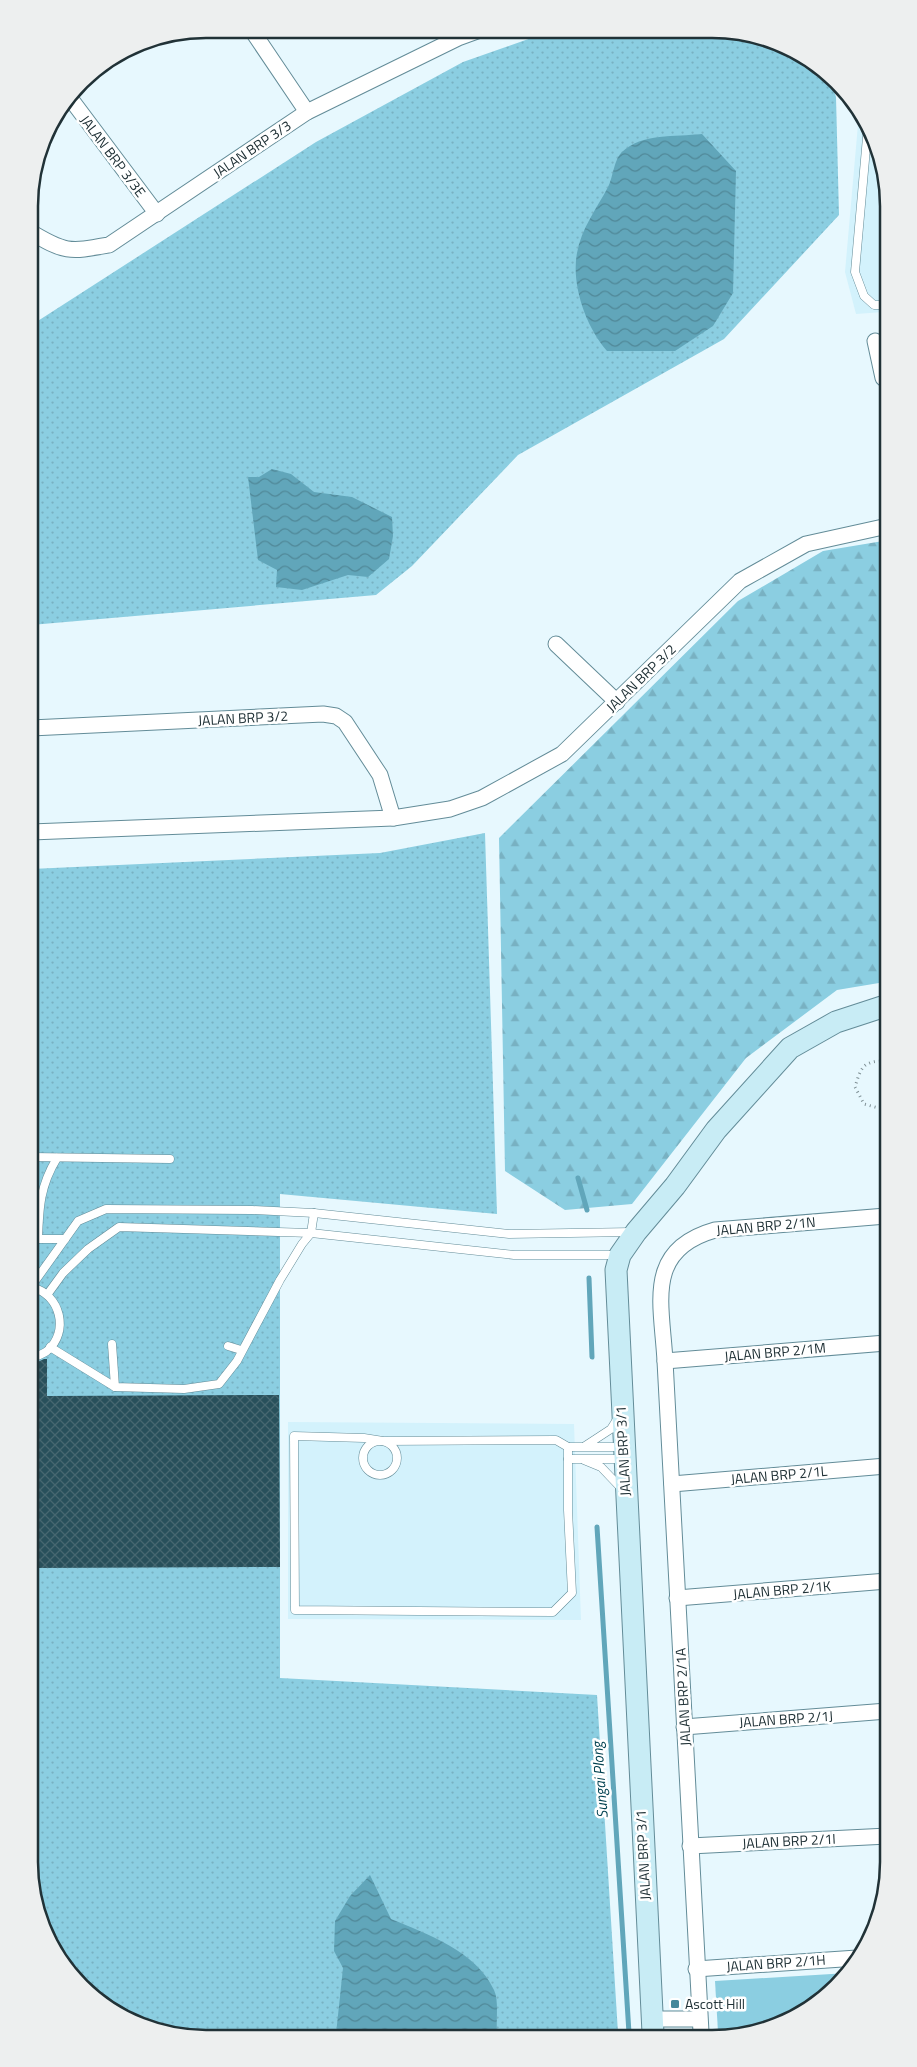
<svg xmlns="http://www.w3.org/2000/svg" width="917" height="2067" viewBox="0 0 917 2067" font-family="'Titillium Web',sans-serif">
<style>
.built{fill:#d3f2fc}
.grass{fill:url(#grass-dots)}
.forest{fill:url(#forest-firs)}
.green{fill:#8bcee1}
.water{fill:url(#water-waves)}
.lines{fill:none;stroke-linecap:round;stroke-linejoin:round}
.stream{stroke:#61a6ba;stroke-width:5}
.building{fill:url(#building-cross-hatch)}
.lane-casing{stroke:#638c98;stroke-width:9}
.street-casing{stroke:#638c98;stroke-width:17}
.secondary-casing{stroke:#638c98;stroke-width:23}
.path{stroke:#7f9095;stroke-width:3;stroke-dasharray:1 4;stroke-linecap:butt}
.lane{stroke:#fff;stroke-width:8}
.street{stroke:#fff;stroke-width:15}
.secondary{stroke:#c8ecf5;stroke-width:21}
.poi-dot{fill:#47889a;stroke:#fff;stroke-width:2}
.labels{text-anchor:middle;stroke-width:5;stroke-linejoin:round;paint-order:stroke}
.street-label{font-size:14px;fill:#213237;stroke:#fff}
.poi-label{font-size:14px;fill:#213237;stroke:#fff;text-anchor:start}
.water-label{font-size:15px;font-style:italic;fill:#004150;stroke:#fff}
.rim{fill:none;stroke:#213237;stroke-width:2.5}
</style>
<defs>
<pattern id="grass-dots" width="8" height="8" patternUnits="userSpaceOnUse" patternTransform="scale(1.25)"><rect width="8" height="8" fill="#8bcee1"/><path d="M2 2h.1M6 6h.1" fill="none" stroke="#78b1c2" stroke-width="1.8" stroke-linecap="round"/></pattern>
<pattern id="forest-firs" width="22" height="20" patternUnits="userSpaceOnUse" patternTransform="scale(1.25)"><rect width="22" height="20" fill="#8bcee1"/><path d="M5 1l3.5 6h-7zM16 11l3.5 6h-7z" fill="#78b1c2"/></pattern>
<pattern id="water-waves" width="16" height="10" patternUnits="userSpaceOnUse" patternTransform="scale(1.25)"><rect width="16" height="10" fill="#61a6ba"/><path d="M0 5q4-4 8 0t8 0" fill="none" stroke="#508898"/></pattern>
<pattern id="building-cross-hatch" width="8" height="8" patternUnits="userSpaceOnUse" patternTransform="scale(1.25)"><rect width="8" height="8" fill="#28505b"/><path d="M0 0l8 8M0 8l8-8" fill="none" stroke="#466770"/></pattern>
</defs>
<rect width="100%" height="100%" fill="#e7f8fe"/>
<g class="built">
<path d="M 857,108 L 864,117 L 882,160 L 883,312 L 856,314 L 845,272 L 859,113 Z"/>
<path d="M 288,1422 L 574,1424 L 581,1620 L 288,1619 Z"/>
</g>
<g class="grass">
<path d="M 551,31 L 745,32 L 828,73 L 836,97 L 839,215 L 724,339 L 518,455 L 412,566 L 376,595 L 31,625 L 30,326 L 316,142 L 463,62 Z"/>
<path d="M 485,833 L 497,1214 L 280,1194 L 280,1678 L 597,1695 L 618,2033 L 172,2035 L 89,1994 L 58,1959 L 35,1907 L 31,869 L 380,853 Z"/>
</g>
<path class="forest" d="M 883,541 L 885,982 L 837,990 L 746,1058 L 632,1204 L 565,1210 L 505,1171 L 499,838 L 738,601 L 823,551 Z"/>
<path class="green" d="M 848,1973 L 809,2009 L 757,2032 L 718,2032 L 715,1981 Z"/>
<g class="water">
<path d="M 702,134 L 736,171 L 733,293 L 713,326 L 675,351 L 607,351 C 586,327 571,285 577,253 C 581,229 597,208 608,187 C 613,178 614,159 622,152 C 642,133 675,137 702,134 Z"/>
<path d="M 272,469 L 291,474 L 314,492 L 352,497 L 392,517 L 393,536 L 389,559 L 368,577 L 348,575 L 302,590 L 276,587 L 277,570 L 258,560 L 248,477 L 259,477 Z"/>
<path d="M 370,1875 L 391,1919 C 427,1934 476,1951 494,1990 C 499,2000 496,2020 497,2032 L 336,2034 L 343,1968 L 334,1951 L 335,1921 L 350,1896 Z"/>
</g>
<g class="lines">
<g class="stream">
<path d="M 578,1178 L 587,1210"/>
<path d="M 589,1278 L 592,1357"/>
<path d="M 597,1527 L 629,2033"/>
</g>
</g>
<path class="building" d="M 44,1359 L 47,1359 L 47,1396 L 279,1395 L 280,1567 L 34,1568 L 33,1364 Z"/>
<g class="lines">
<g class="lane-casing">
<g id="lane">
<path d="M 868,126 L 855,272 L 864,296 L 874,305 L 883,305"/>
<path d="M 32,1157 L 170,1159"/>
<path d="M 35,1239 L 65,1239"/>
<path d="M 38,1239 C 39,1207 40,1186 57,1158"/>
<path d="M 33,1284 L 78,1221 L 106,1209 L 252,1210 L 314,1213 L 509,1234 L 632,1232"/>
<path d="M 33,1288 C 60,1294 70,1332 47,1351 C 43,1354 37,1356 33,1358"/>
<path d="M 47,1295 L 63,1273 L 88,1249 L 119,1227 L 311,1233 L 514,1255 L 618,1255"/>
<path d="M 112,1344 L 115,1387"/>
<path d="M 228,1346 L 241,1350"/>
<path d="M 50,1347 L 115,1387 L 184,1389 L 219,1384 L 237,1361 L 280,1280 L 302,1244 L 311,1233 L 314,1213"/>
<path d="M 294,1436 L 364,1438 L 383,1441 L 556,1440 L 568,1447 L 568,1510 L 572,1593 L 553,1612 L 295,1610 Z"/>
<circle cx="380" cy="1458" r="17"/>
<path d="M 585,1446 L 611,1429 L 618,1418"/>
<path d="M 568,1447 L 623,1447"/>
<path d="M 568,1459 L 624,1459"/>
<path d="M 584,1460 L 601,1467 L 621,1488"/>
</g>
</g>
<g class="street-casing">
<g id="street">
<path d="M 251,29 L 307,112"/>
<path d="M 70,98 L 157,214"/>
<path d="M 29,231 C 65,253 69,252 109,245 L 307,112 L 458,38 L 480,30"/>
<path d="M 875,341 L 883,378"/>
<path d="M 556,644 L 617,702"/>
<path d="M 31,728 L 323,714 L 336,716 L 345,722 L 380,775 L 393,818"/>
<path d="M 31,832 L 393,818 L 450,809 L 482,798 L 562,754 L 740,581 L 806,544 L 883,527"/>
<path d="M 665,1361 L 886,1343"/>
<path d="M 672,1484 L 886,1466"/>
<path d="M 677,1598 L 887,1581"/>
<path d="M 684,1727 L 887,1711"/>
<path d="M 690,1846 L 888,1836"/>
<path d="M 696,1969 L 857,1958"/>
<path d="M 652,2019 L 699,2019"/>
<path d="M 701,2032 L 665,1361 C 662,1304 644,1250 715,1230 L 886,1216"/>
</g>
</g>
<g class="secondary-casing">
<path id="secondary" d="M 653,2033 L 616,1270 L 620,1255 L 636,1232 L 675,1186 L 716,1130 L 790,1048 L 836,1022 L 885,1006"/>
</g>
<path class="path" d="M 885,1061 C 863,1061 861,1067 855,1087 L 864,1104 L 882,1109 L 885,1107"/>
<use href="#lane" class="lane"/>
<use href="#street" class="street"/>
<use href="#secondary" class="secondary"/>
</g>
<rect class="poi-dot" x="670" y="1999" width="10" height="10" rx="2.5"/>
<g class="labels">
<g class="street-label">
<text transform="translate(252 149) rotate(-34)" y="5">JALAN BRP 3/3</text>
<text transform="translate(113 156) rotate(53)" y="5">JALAN BRP 3/3E</text>
<text transform="translate(641 678) rotate(-44)" y="5">JALAN BRP 3/2</text>
<text transform="translate(243 718) rotate(-3)" y="5">JALAN BRP 3/2</text>
<text transform="translate(766 1226) rotate(-5)" y="5">JALAN BRP 2/1N</text>
<text transform="translate(775 1352) rotate(-5)" y="5">JALAN BRP 2/1M</text>
<text transform="translate(623 1451) rotate(-93)" y="5">JALAN BRP 3/1</text>
<text transform="translate(779 1475) rotate(-5)" y="5">JALAN BRP 2/1L</text>
<text transform="translate(782 1590) rotate(-5)" y="5">JALAN BRP 2/1K</text>
<text transform="translate(683 1697) rotate(-93)" y="5">JALAN BRP 2/1A</text>
<text transform="translate(786 1719) rotate(-4)" y="5">JALAN BRP 2/1J</text>
<text transform="translate(789 1841) rotate(-3)" y="5">JALAN BRP 2/1I</text>
<text transform="translate(643 1855) rotate(-93)" y="5">JALAN BRP 3/1</text>
<text transform="translate(776 1963) rotate(-4)" y="5">JALAN BRP 2/1H</text>
</g>
<g class="poi-label">
<text x="685" y="2009">Ascott Hill</text>
</g>
<g class="water-label">
<text transform="translate(600 1780) rotate(-94)" y="5">Sungai Plong</text>
</g>
</g>
<path d="M0 0H917V2067H0ZM206 38H712A168 168 0 0 1 880 206V1862A168 168 0 0 1 712 2030H206A168 168 0 0 1 38 1862V206A168 168 0 0 1 206 38Z" fill="#edefef" fill-rule="evenodd"/>
<path class="rim" d="M206 38H712A168 168 0 0 1 880 206V1862A168 168 0 0 1 712 2030H206A168 168 0 0 1 38 1862V206A168 168 0 0 1 206 38Z"/>
</svg>
